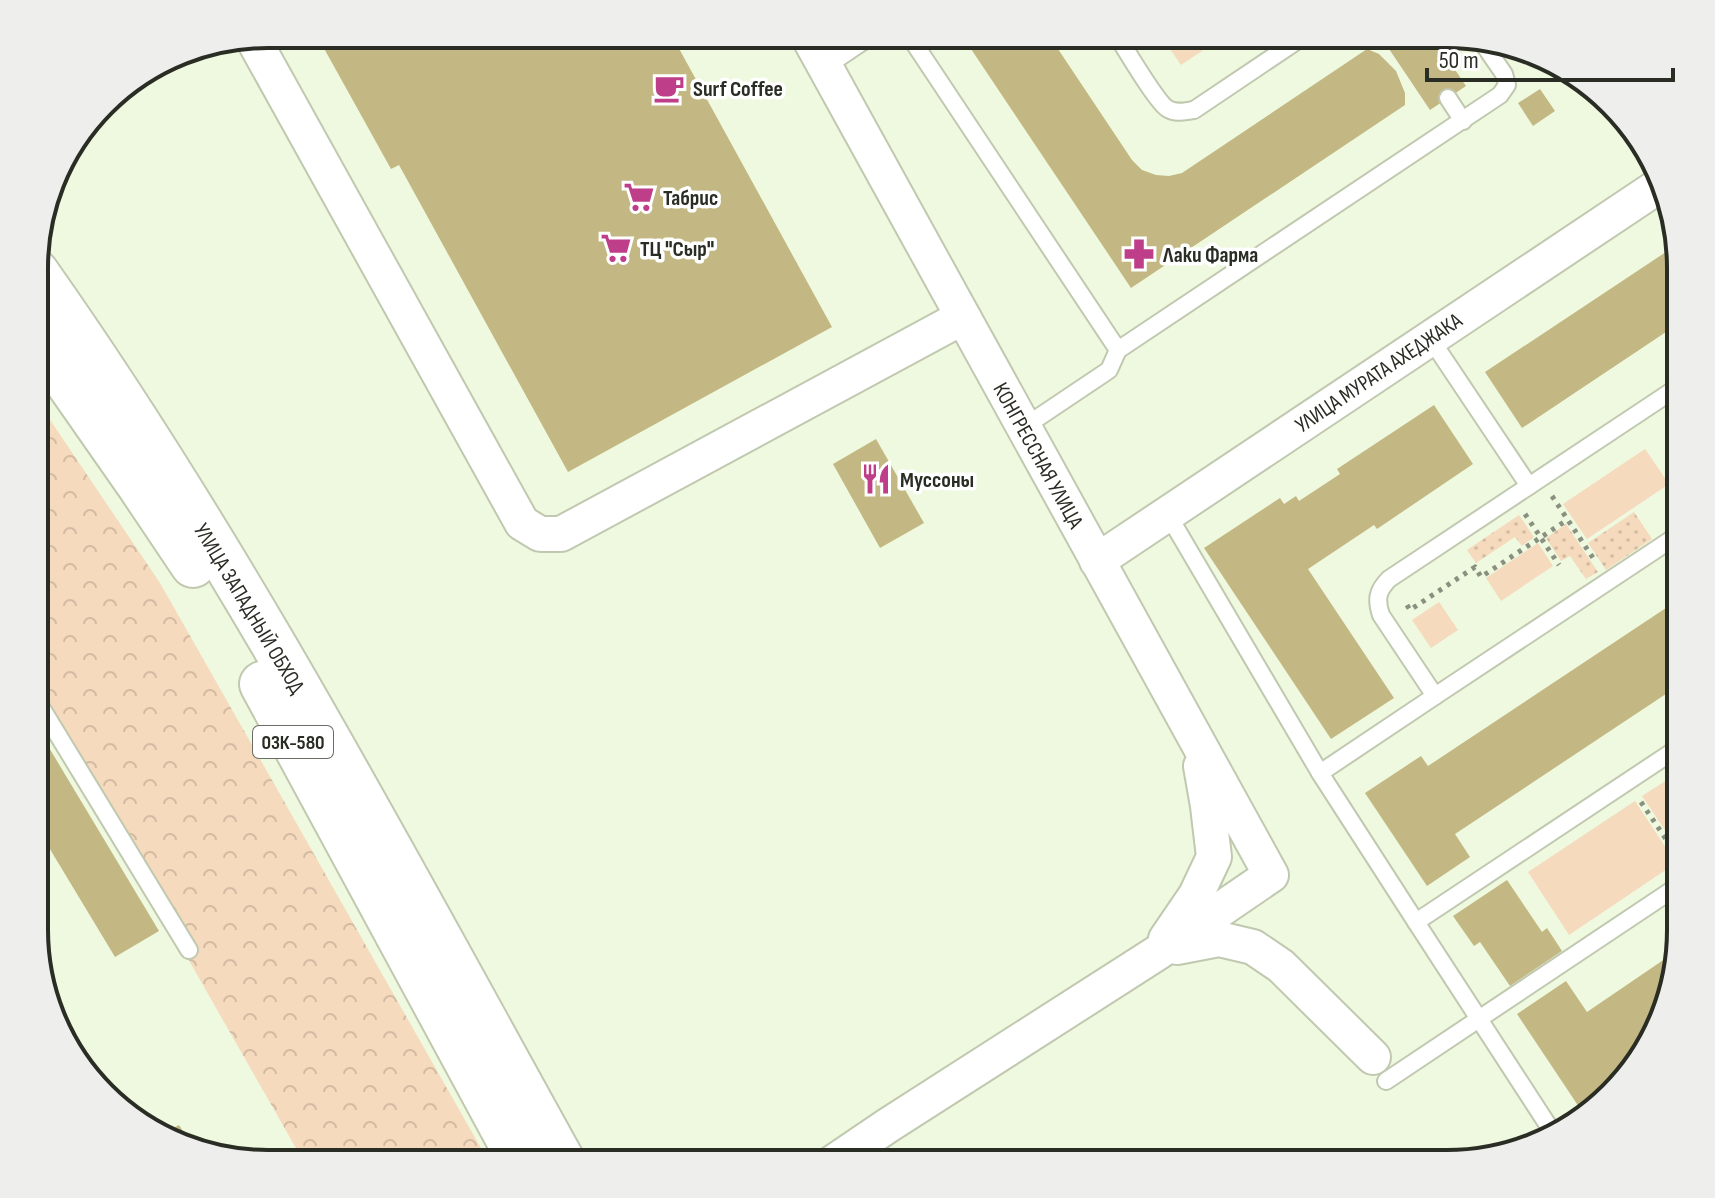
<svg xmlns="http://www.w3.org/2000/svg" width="1715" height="1198" viewBox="0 0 1715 1198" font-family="'Sofia Sans Condensed',sans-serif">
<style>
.grass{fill:url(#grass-dots)}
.forest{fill:url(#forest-crowns)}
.park{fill:#f5dabd}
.building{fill:#c3b883}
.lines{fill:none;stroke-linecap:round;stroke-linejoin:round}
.service-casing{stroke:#c0c9b0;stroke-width:20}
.minor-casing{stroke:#c0c9b0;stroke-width:38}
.trunk-casing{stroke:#c0c9b0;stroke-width:48}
.path{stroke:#8a907f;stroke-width:5;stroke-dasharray:4 6;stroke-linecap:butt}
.service{stroke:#fff;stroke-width:16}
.minor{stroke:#fff;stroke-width:34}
.trunk{stroke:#fff;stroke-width:44}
.labels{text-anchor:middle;stroke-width:7;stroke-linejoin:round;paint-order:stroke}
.shield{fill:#fff;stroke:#6a6c66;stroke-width:2}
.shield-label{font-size:20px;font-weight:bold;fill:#2a2d24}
.poi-label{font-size:22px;font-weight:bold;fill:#2a2d24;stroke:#fff;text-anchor:start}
.street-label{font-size:22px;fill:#2a2d24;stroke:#fff}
.rim{fill:none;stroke:#2a2d24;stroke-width:4}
</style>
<defs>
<pattern id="grass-dots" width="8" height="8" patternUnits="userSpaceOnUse" patternTransform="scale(2)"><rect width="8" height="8" fill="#f5dabd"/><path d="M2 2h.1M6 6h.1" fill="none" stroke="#d2bba2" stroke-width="1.8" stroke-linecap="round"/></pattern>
<pattern id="forest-crowns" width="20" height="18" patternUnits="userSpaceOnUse" patternTransform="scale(2)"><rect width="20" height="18" fill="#f5dabd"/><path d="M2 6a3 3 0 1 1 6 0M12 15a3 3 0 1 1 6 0" fill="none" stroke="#d2bba2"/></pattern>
</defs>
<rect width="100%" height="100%" fill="#eff9df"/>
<g class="grass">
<path d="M 1634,512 L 1652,539 L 1606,570 L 1588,543 Z"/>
<path d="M 1519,515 L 1534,537 L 1522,546 L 1515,537 L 1476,563 L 1467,550 Z"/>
<path d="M 1566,524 L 1598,572 L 1586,579 L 1570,556 L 1561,561 L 1546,538 Z"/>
</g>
<path class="forest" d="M 36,399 L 160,583 L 490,1164 L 305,1164 L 36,692 Z"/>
<g class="park">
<path d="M 1160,34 L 1227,34 L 1181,65 Z"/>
<path d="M 1645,449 L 1669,484 L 1587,539 L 1563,504 Z"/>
<path d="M 1538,543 L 1553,566 L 1501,601 L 1486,578 Z"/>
<path d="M 1439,602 L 1458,630 L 1431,648 L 1412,620 Z"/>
<path d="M 1681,771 L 1681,854 L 1642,796 Z"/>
<path d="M 1635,801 L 1676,863 L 1569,935 L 1528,872 Z"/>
</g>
<g class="building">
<path d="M 316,34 L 671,34 L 832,327 L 568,472 L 399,165 L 391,169 Z"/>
<path d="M 961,34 L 1048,34 L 1132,160 L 1142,170 L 1156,175 L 1169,176 L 1182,173 L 1367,49 L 1379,54 L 1396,71 L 1405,93 L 1405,105 L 1131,288 Z"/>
<path d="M 1379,34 L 1431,34 L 1466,86 L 1430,110 Z"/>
<path d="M 1540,89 L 1555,111 L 1533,126 L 1518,103 Z"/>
<path d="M 1678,244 L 1681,254 L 1681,322 L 1522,428 L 1485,372 Z"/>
<path d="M 1434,405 L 1473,464 L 1377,529 L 1374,525 L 1308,569 L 1394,698 L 1331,739 L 1204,548 L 1280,498 L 1284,504 L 1296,496 L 1299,501 L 1340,474 L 1337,469 Z"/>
<path d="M 876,439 L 924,523 L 880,548 L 833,464 Z"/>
<path d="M 1681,598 L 1681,684 L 1455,834 L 1470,857 L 1427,886 L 1365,793 L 1421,756 L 1428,766 Z"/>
<path d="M 36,726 L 159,931 L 115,957 L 36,826 Z"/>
<path d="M 1507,880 L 1542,932 L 1547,928 L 1562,951 L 1510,986 L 1480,942 L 1474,946 L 1453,916 Z"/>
<path d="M 1678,950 L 1633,1072 L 1583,1113 L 1517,1014 L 1566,981 L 1587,1012 Z"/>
<path d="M 179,1125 L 188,1139 L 168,1131 Z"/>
</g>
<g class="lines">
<g class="service-casing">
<g id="service">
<path d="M 908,34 L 1118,350"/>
<path d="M 1116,34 C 1125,48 1157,103 1168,109 C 1177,114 1185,111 1194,110 L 1307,34"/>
<path d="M 825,67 L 874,34"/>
<path d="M 1448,98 L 1463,121"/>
<path d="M 1024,427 L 1109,370 L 1118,350 L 1500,95 L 1507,85 L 1504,74 L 1482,42"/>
<path d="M 1529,486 L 1681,385"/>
<path d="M 1167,513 L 1320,773 L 1435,696 L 1381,615 C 1376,600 1377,591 1389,579 L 1529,486 L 1430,338"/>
<path d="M 1435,696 L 1681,533"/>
<path d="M 36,699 L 189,950"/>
<path d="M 1320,773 L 1416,922 L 1681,746"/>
<path d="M 1416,922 L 1555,1136"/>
<path d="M 1386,1081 L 1681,884"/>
</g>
</g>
<g class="minor-casing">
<g id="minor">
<path d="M 807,34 L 1271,875 L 1157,953 L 887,1126 L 831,1164"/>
<path d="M 252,37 L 522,523 L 540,534 L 561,534 L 963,317"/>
<path d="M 1097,561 L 1660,185"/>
<path d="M 1166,939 L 1196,895 L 1214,857 L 1208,806 L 1201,766"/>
<path d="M 1177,947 L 1219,939 L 1253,947 L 1281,966 L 1373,1057"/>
</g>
</g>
<g class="trunk-casing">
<g id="trunk">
<path d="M 36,272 C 235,554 397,863 564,1164"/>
<path d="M 36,337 L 140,486 L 193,565"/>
<path d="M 262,684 L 522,1164"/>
</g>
</g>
<g class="path">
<path d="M 1552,496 L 1595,561"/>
<path d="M 1525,514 L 1559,565"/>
<path d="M 1407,605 L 1410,610 L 1475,567 L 1481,577 L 1567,520"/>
<path d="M 1641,802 L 1680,860"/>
</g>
<use href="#service" class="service"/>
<use href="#minor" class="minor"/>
<use href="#trunk" class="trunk"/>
</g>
<defs>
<g id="cafe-bare" transform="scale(2.4)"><path d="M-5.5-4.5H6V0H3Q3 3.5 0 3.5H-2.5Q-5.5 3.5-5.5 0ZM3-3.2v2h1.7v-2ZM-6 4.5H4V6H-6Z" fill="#be3e89" stroke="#fff" stroke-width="2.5" paint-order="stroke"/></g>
<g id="supermarket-bare" transform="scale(2.4)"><path d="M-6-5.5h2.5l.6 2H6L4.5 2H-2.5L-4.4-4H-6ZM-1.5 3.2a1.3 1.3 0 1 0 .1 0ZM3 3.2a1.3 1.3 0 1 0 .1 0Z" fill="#be3e89" stroke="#fff" stroke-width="2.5" paint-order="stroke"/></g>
<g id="pharmacy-bare" transform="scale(2.4)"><path d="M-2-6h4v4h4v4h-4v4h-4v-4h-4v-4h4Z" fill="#be3e89" stroke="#fff" stroke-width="2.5" paint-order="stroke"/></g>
<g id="restaurant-bare" transform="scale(2.4)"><path d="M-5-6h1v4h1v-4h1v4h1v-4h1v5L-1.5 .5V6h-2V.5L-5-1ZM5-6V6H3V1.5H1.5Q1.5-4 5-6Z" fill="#be3e89" stroke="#fff" stroke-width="2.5" paint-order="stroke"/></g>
</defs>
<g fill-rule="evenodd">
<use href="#cafe-bare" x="669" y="88"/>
<use href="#supermarket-bare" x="639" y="197"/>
<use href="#supermarket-bare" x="616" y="248"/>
<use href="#pharmacy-bare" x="1139" y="254"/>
<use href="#restaurant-bare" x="876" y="479"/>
</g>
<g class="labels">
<rect class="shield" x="253" y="726" width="80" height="32" rx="6"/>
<g class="shield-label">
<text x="293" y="749">03К-580</text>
</g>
<g class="poi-label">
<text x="693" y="96">Surf Coffee</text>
<text x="663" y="205">Табрис</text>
<text x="640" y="256">ТЦ "Сыр"</text>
<text x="1163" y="262">Лаки Фарма</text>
<text x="900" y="487">Муссоны</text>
</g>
<g class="street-label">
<text transform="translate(1378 372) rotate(-34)" y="8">УЛИЦА МУРАТА АХЕДЖАКА</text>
<text transform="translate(1039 455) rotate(61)" y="8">КОНГРЕССНАЯ УЛИЦА</text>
<text transform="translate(250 608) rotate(59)" y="8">УЛИЦА ЗАПАДНЫЙ ОБХОД</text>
</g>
</g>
<path d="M0 0H1715V1198H0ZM268 48H1447A220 220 0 0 1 1667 268V930A220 220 0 0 1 1447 1150H268A220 220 0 0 1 48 930V268A220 220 0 0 1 268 48Z" fill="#eeeeed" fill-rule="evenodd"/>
<path class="rim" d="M268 48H1447A220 220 0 0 1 1667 268V930A220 220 0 0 1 1447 1150H268A220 220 0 0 1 48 930V268A220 220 0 0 1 268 48Z"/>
<path d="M1427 68v12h246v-12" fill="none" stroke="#2a2d24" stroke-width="4"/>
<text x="1439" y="68" font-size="24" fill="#2a2d24" stroke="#ffffff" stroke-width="6" paint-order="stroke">50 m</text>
</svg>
